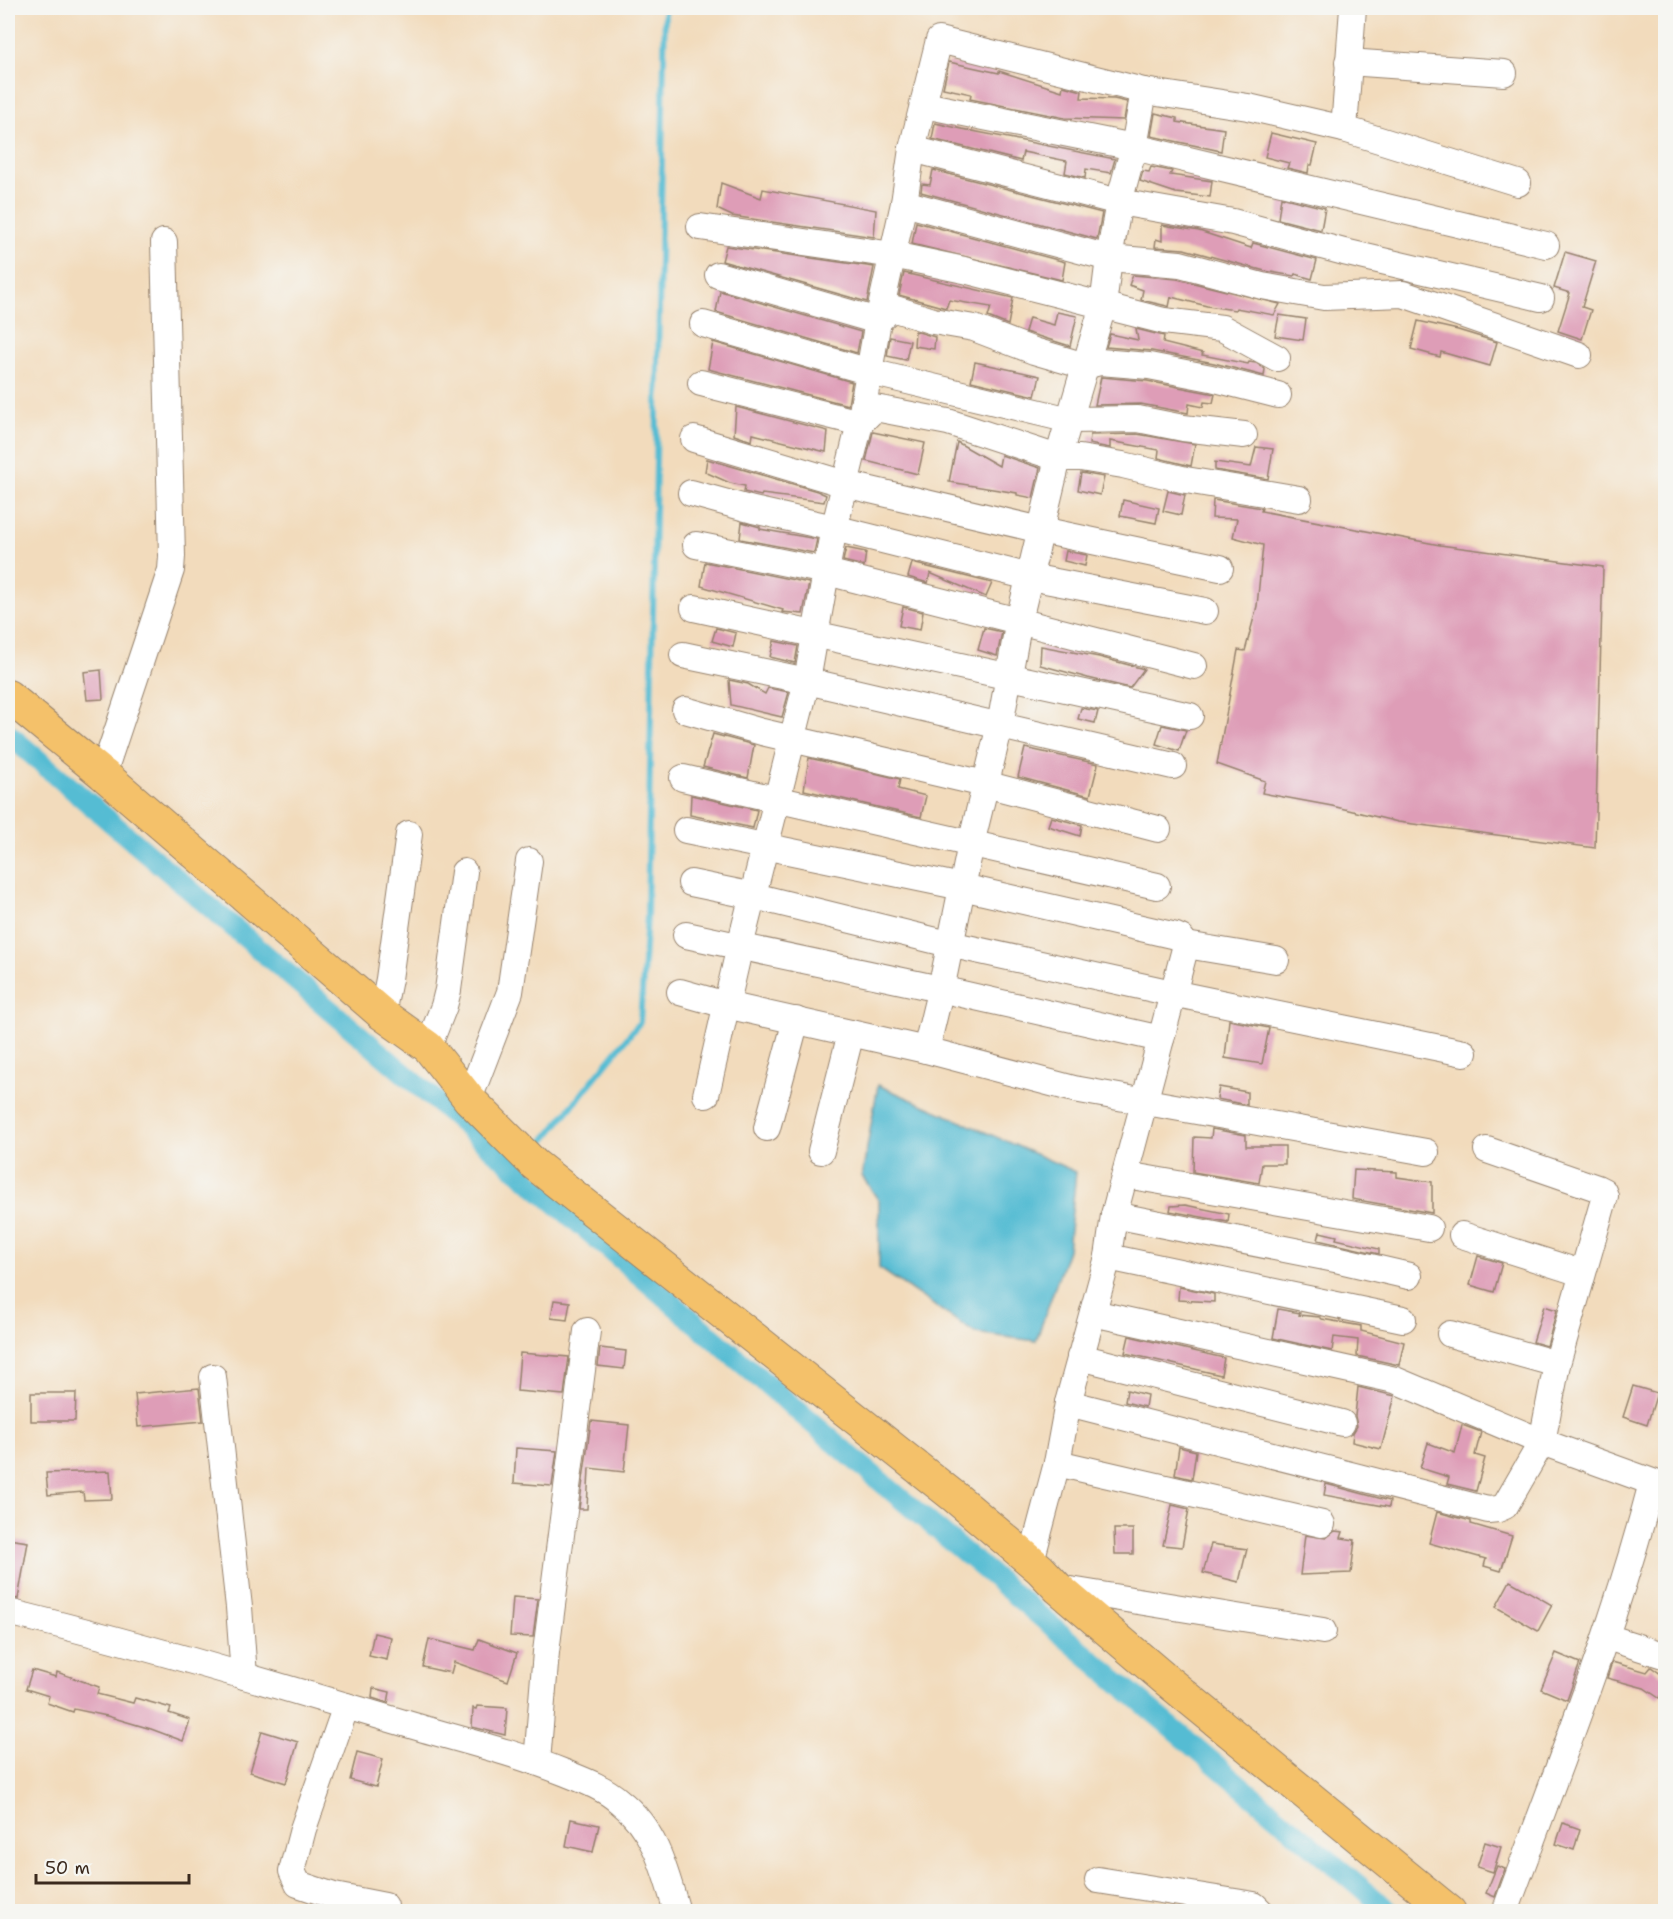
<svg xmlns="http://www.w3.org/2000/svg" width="1673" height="1919" viewBox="0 0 1673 1919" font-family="'Shantell Sans',sans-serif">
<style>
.water{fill:#55bcd3;stroke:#487378;stroke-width:1.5}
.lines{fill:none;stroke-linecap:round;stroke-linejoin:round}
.stream{stroke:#55bcd3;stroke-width:6}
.canal{stroke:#55bcd3;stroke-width:21}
.building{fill:#de9db7}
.minor-casing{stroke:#96826d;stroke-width:28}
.major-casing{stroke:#96826d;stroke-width:34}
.minor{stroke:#fff;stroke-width:26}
.major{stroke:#f4c16a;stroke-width:32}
</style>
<rect width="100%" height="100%" fill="#f6f6f2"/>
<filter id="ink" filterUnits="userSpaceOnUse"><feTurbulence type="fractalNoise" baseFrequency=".0167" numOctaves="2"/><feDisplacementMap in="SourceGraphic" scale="12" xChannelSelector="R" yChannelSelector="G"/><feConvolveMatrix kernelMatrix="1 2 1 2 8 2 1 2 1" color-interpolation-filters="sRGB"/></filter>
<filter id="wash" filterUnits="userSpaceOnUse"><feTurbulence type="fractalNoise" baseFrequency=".008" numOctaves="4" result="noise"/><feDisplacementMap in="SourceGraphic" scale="24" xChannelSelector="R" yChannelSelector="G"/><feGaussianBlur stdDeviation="1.35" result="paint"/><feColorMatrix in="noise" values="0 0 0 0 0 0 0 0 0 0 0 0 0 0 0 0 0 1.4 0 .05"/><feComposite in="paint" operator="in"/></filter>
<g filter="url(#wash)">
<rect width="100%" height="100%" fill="#f2dbbc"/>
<path class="water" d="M 878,1085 L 1076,1172 L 1068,1250 L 1036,1341 L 975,1333 L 879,1268 L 879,1201 L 862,1176 Z"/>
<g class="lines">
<path class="stream" d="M 534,1153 L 640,1022 L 647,917 L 665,8"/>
<path class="canal" d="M 8,734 L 854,1459 L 1390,1912"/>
</g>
<g id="blocks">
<g class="building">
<path d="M 949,62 L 999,73 L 999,71 L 1062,91 L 1063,86 L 1082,91 L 1081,98 L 1114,99 L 1127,102 L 1124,120 L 1065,118 L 970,99 L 971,94 L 943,88 Z"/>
<path d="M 1155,113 L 1177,118 L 1177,122 L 1224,129 L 1221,151 L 1151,136 Z"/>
<path d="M 935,123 L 962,129 L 1115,159 L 1111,173 L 1086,169 L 1085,178 L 1065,173 L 1067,161 L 1023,152 L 1021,161 L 932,139 Z"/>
<path d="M 1271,133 L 1317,144 L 1312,165 L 1309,165 L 1308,173 L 1287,168 L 1289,163 L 1265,157 Z"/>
<path d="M 1151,167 L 1172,171 L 1170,175 L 1212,181 L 1210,197 L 1176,193 L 1140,181 L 1143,171 L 1149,172 Z"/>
<path d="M 933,170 L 1102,213 L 1097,239 L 921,192 L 922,184 L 930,185 Z"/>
<path d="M 721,183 L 761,198 L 763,189 L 876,210 L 874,237 L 732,216 L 717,209 Z"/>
<path d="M 1281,197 L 1325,208 L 1321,230 L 1278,219 Z"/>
<path d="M 916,222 L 1065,262 L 1062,280 L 912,244 Z"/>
<path d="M 1162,225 L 1199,231 L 1251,248 L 1253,243 L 1317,260 L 1312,279 L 1295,274 L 1294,276 L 1265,271 L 1184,249 L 1155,247 L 1156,239 L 1162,241 Z"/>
<path d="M 726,246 L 874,267 L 867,302 L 722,261 Z"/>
<path d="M 1565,252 L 1596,261 L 1582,307 L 1591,310 L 1582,339 L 1558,331 L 1570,293 L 1554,288 Z"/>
<path d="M 904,273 L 1013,298 L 1008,325 L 988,317 L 991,307 L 949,300 L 946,308 L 899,295 Z"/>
<path d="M 1133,275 L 1177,279 L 1280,304 L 1274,315 L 1236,308 L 1235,310 L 1207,306 L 1171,297 L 1169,307 L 1167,306 L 1141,300 L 1143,290 L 1129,285 Z"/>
<path d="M 720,291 L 861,332 L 857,353 L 716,312 Z"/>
<path d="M 1057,312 L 1077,316 L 1070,346 L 1025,332 L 1029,318 L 1054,325 Z"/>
<path d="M 1279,315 L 1306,319 L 1303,340 L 1275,336 Z"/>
<path d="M 1418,321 L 1458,330 L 1497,342 L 1490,366 L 1441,352 L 1440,357 L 1411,349 Z"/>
<path d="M 1136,329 L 1164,336 L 1163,343 L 1203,353 L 1202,355 L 1248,364 L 1249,362 L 1256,363 L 1265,369 L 1264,376 L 1214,363 L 1152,351 L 1106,347 L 1110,334 L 1138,340 Z"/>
<path d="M 915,331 L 935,337 L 934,349 L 914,346 Z"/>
<path d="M 890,337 L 910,341 L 906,360 L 887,356 Z"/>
<path d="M 713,342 L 852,382 L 848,405 L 708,369 Z"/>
<path d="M 975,362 L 1040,376 L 1035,396 L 971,381 Z"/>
<path d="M 1101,377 L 1147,381 L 1215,394 L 1213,403 L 1204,402 L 1203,407 L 1189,404 L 1188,413 L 1141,404 L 1095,405 Z"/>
<path d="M 736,407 L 828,431 L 826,452 L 753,434 L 752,441 L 734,435 Z"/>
<path d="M 873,432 L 925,443 L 918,474 L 866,461 Z"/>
<path d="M 1137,434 L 1195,444 L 1191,466 L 1158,458 L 1159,450 L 1110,441 L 1110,448 L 1089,444 L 1090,435 Z"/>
<path d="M 957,442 L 999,466 L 1001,455 L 1040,468 L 1033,498 L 1017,495 L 1017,493 L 949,482 Z"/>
<path d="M 1256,447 L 1273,449 L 1268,479 L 1215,470 L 1215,462 L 1251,467 Z"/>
<path d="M 707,459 L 817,491 L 826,495 L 824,502 L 762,494 L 761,496 L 744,492 L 745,486 L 730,483 L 705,472 Z"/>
<path d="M 1081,473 L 1104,477 L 1100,495 L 1078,490 Z"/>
<path d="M 1168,491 L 1185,495 L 1181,515 L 1163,511 Z"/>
<path d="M 1123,500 L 1159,508 L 1156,523 L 1120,516 Z"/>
<path d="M 1213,500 L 1262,508 L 1261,511 L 1440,545 L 1603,567 L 1595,848 L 1398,822 L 1332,806 L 1262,793 L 1265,781 L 1217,764 L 1238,650 L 1245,651 L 1257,606 L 1263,545 L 1233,537 L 1237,519 L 1212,518 Z"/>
<path d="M 742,522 L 760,527 L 760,529 L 817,539 L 814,553 L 740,539 Z"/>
<path d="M 846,548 L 866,552 L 864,566 L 843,561 Z"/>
<path d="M 1066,551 L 1087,555 L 1085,566 L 1064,561 Z"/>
<path d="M 705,562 L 809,583 L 803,614 L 782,612 L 783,610 L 701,586 Z"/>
<path d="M 912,563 L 992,583 L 986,597 L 930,573 L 928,583 L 908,577 Z"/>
<path d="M 903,607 L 923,612 L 920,630 L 899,626 Z"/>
<path d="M 716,628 L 736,633 L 733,647 L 712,641 Z"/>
<path d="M 984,628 L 1002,632 L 997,656 L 978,650 Z"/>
<path d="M 774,641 L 798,646 L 795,663 L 770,657 Z"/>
<path d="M 1041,646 L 1099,657 L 1144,669 L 1130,688 L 1088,678 L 1040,665 Z"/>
<path d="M 101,670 L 103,699 L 87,700 L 84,672 Z"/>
<path d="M 729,680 L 748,684 L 765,694 L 768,688 L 789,692 L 782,717 L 731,705 Z"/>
<path d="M 1081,708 L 1098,711 L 1095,723 L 1078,719 Z"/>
<path d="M 1162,725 L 1186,730 L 1179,751 L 1156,744 Z"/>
<path d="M 713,734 L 754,745 L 748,778 L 703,767 Z"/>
<path d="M 1025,748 L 1098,764 L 1090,796 L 1018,777 Z"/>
<path d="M 809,758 L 900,779 L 898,789 L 926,796 L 921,817 L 804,790 Z"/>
<path d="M 691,795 L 757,810 L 753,828 L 690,815 Z"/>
<path d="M 1051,817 L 1082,825 L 1080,836 L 1048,826 Z"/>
<path d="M 1229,1020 L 1269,1028 L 1262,1064 L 1225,1058 Z"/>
<path d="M 1219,1087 L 1247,1092 L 1247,1105 L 1217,1099 Z"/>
<path d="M 1212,1129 L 1246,1135 L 1246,1146 L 1285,1146 L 1285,1164 L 1262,1164 L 1259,1183 L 1193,1172 L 1194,1137 L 1211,1138 Z"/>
<path d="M 1354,1170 L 1397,1172 L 1397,1177 L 1432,1182 L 1432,1213 L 1352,1199 Z"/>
<path d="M 1185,1205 L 1229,1214 L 1228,1222 L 1170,1211 L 1171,1206 Z"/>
<path d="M 1320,1232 L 1337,1236 L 1336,1239 L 1379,1249 L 1379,1254 L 1318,1240 Z"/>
<path d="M 1478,1256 L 1502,1263 L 1494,1292 L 1470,1285 Z"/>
<path d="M 1179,1287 L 1214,1294 L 1214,1302 L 1178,1300 Z"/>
<path d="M 554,1300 L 570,1302 L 567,1320 L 551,1318 Z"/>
<path d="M 1544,1306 L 1557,1310 L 1547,1346 L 1533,1342 Z"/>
<path d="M 1278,1309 L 1300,1313 L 1299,1315 L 1320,1317 L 1322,1319 L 1361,1326 L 1361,1331 L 1404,1342 L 1399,1365 L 1357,1356 L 1358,1340 L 1334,1337 L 1332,1351 L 1273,1338 Z"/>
<path d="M 1129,1336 L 1224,1358 L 1221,1375 L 1125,1353 Z"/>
<path d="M 600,1348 L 626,1351 L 624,1369 L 598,1366 Z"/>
<path d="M 520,1353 L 569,1357 L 564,1395 L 517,1391 Z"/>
<path d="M 1633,1386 L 1657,1393 L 1647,1425 L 1623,1417 Z"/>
<path d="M 1358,1387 L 1395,1396 L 1381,1449 L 1352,1442 L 1353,1433 L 1357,1426 L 1355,1416 Z"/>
<path d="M 199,1388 L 203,1421 L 138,1427 L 135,1394 Z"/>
<path d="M 1127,1390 L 1147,1395 L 1145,1407 L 1125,1402 Z"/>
<path d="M 31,1393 L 76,1393 L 75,1421 L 31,1421 Z"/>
<path d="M 591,1421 L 629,1425 L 624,1472 L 589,1468 L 587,1509 L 579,1509 Z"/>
<path d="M 1462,1425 L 1481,1432 L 1475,1455 L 1485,1458 L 1476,1491 L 1447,1484 L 1449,1477 L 1420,1468 L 1428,1443 L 1455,1453 Z"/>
<path d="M 1179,1447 L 1196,1451 L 1192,1479 L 1175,1475 Z"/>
<path d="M 516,1448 L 557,1451 L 552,1486 L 514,1483 Z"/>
<path d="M 110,1471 L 112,1499 L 84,1500 L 83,1492 L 48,1495 L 46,1473 Z"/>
<path d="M 1326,1484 L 1390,1501 L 1389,1507 L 1324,1495 Z"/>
<path d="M 1172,1505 L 1189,1509 L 1182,1547 L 1163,1545 Z"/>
<path d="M 1437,1512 L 1471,1521 L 1471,1524 L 1512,1536 L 1501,1571 L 1484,1566 L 1486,1559 L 1429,1543 Z"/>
<path d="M 1114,1529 L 1133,1529 L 1133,1554 L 1115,1554 Z"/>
<path d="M 1335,1531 L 1343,1532 L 1341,1538 L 1355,1540 L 1351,1573 L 1300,1575 L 1305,1535 L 1326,1538 Z"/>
<path d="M 8,1539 L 28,1542 L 18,1599 L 8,1597 Z"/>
<path d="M 1211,1544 L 1247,1549 L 1239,1582 L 1203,1573 Z"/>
<path d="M 1510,1581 L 1552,1605 L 1538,1631 L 1496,1607 Z"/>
<path d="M 513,1597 L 538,1599 L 533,1637 L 510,1636 Z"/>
<path d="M 374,1633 L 391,1637 L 387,1660 L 369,1656 Z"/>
<path d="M 429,1639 L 475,1650 L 479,1639 L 517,1653 L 508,1681 L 454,1662 L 451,1673 L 423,1667 Z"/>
<path d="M 1556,1653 L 1580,1663 L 1567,1700 L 1541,1689 Z"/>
<path d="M 1612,1662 L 1647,1672 L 1651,1667 L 1665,1677 L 1665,1689 L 1659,1698 L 1644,1688 L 1607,1678 Z"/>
<path d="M 32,1670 L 56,1677 L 57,1672 L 99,1687 L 97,1694 L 133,1703 L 135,1698 L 171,1708 L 169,1713 L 190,1720 L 183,1741 L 151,1729 L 107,1716 L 74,1709 L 73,1712 L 47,1703 L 49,1696 L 26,1689 Z"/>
<path d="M 373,1688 L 390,1692 L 388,1703 L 372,1698 Z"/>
<path d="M 477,1706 L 507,1708 L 505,1735 L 472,1727 L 473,1708 L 476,1709 Z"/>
<path d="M 262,1731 L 298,1742 L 286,1783 L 250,1772 Z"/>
<path d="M 357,1752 L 383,1759 L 376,1787 L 350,1780 Z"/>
<path d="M 571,1819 L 599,1825 L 593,1852 L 566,1846 Z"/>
<path d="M 1563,1823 L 1580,1829 L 1574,1850 L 1556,1844 Z"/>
<path d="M 1485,1842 L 1501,1847 L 1493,1872 L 1477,1867 Z"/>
<path d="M 1497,1866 L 1505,1869 L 1495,1897 L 1486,1893 Z"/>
</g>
</g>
</g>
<g filter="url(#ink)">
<use href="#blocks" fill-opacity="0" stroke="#96826d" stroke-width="1.5"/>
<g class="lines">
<g class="minor-casing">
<g id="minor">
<path d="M 1348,62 L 1504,73"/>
<path d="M 924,105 L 1134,147 L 1546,245"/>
<path d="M 1344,129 L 1353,8"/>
<path d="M 912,149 L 1119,202 L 1233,222 L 1344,252 L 1541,298"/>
<path d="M 904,203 L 1109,258 L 1180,264 L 1262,286 L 1324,297 L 1403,294 L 1579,355"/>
<path d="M 700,227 L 893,255 L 964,270 L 1164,321 L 1222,328 L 1277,358"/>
<path d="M 718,275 L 878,321 L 892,308 L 933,321 L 974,328 L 1034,351 L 1085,366 L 1100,362 L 1149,366 L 1211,378 L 1278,395"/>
<path d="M 703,324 L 870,372 L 1070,420 L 1138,419 L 1183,428 L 1244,435"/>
<path d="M 701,383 L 860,423 L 875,408 L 948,422 L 1058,458 L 1080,458 L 1123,465 L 1186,480 L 1299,499"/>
<path d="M 694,439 L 845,484 L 1041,530 L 1220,568"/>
<path d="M 691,493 L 753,510 L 834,528 L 1030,577 L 1205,611"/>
<path d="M 696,545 L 811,568 L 1194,666"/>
<path d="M 694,608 L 1190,716"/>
<path d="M 683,655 L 807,681 L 1173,766"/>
<path d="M 685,710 L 762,732 L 985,784 L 1158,829"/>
<path d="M 103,774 L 171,570 L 172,556 L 164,242"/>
<path d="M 683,778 L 1157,886"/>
<path d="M 686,830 L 962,887 L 1176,936 L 1181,938 L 1186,945 L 1114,1215 L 1108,1257 L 1068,1403 L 1057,1463 L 1031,1561"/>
<path d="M 691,883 L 754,896 L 949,944 L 1172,993 L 1464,1053"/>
<path d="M 686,935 L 940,989 L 1161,1039"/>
<path d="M 1186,945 L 1276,960"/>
<path d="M 680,992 L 726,1005 L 926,1050 L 1074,1089 L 1426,1152"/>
<path d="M 382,1014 L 389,979 L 409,834"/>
<path d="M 428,1047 L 444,1006 L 448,990 L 464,872"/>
<path d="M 926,1050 L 944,975 L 971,844 L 1000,725 L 1019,620 L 1058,458 L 1103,306 L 1109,258 L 1119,202 L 1134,147 L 1144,91"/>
<path d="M 706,1095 L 739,950 L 807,681 L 832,538 L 860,423 L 878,321 L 904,203 L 912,149 L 939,40 L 1144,91 L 1248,107 L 1344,129 L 1518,183"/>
<path d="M 469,1099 L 510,992 L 529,861"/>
<path d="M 767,1128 L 796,1020"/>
<path d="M 821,1151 L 851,1033"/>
<path d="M 1126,1175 L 1429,1228"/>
<path d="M 1114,1215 L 1340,1260 L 1409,1276"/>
<path d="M 1462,1235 L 1581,1273"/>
<path d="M 1108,1257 L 1403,1319"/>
<path d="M 1093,1313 L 1395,1380 L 1542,1442 L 1666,1487"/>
<path d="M 1450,1334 L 1557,1364"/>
<path d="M 1080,1357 L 1342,1423"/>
<path d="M 213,1377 L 239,1607 L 244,1676"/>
<path d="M 1068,1403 L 1488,1510 L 1498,1509 L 1505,1506 L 1542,1442 L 1557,1364 L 1605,1196 L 1603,1191 L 1597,1188 L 1487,1150"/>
<path d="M 1057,1463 L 1322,1524"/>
<path d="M 1058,1588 L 1323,1631"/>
<path d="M 8,1612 C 148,1646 285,1688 424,1729 C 470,1742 518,1754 563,1772 C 583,1780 603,1787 619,1801 C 655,1829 665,1870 677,1912"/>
<path d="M 1607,1637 L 1666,1656"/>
<path d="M 346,1706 L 303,1829 L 292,1871 L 298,1884 L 334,1896 L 385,1906"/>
<path d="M 537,1762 L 546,1652 L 587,1331"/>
<path d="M 1098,1880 L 1254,1905 L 1261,1912"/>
<path d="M 1505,1912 C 1557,1770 1614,1629 1652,1483"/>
</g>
</g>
<g class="major-casing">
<path id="major" d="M 8,696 L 103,774 L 382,1014 L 428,1047 L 469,1099 L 534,1164 L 956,1498 L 1040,1569 L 1058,1588 L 1165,1679 L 1450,1912"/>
</g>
<use href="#minor" class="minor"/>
<use href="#major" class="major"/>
</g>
</g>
<rect width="1673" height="1919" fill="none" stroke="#f6f6f2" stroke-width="30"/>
<path d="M36 1874v9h153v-9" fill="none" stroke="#3b2a1e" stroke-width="3"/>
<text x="45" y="1874" font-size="18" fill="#3b2a1e" stroke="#f6f6f2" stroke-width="4.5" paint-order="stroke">50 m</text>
</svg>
